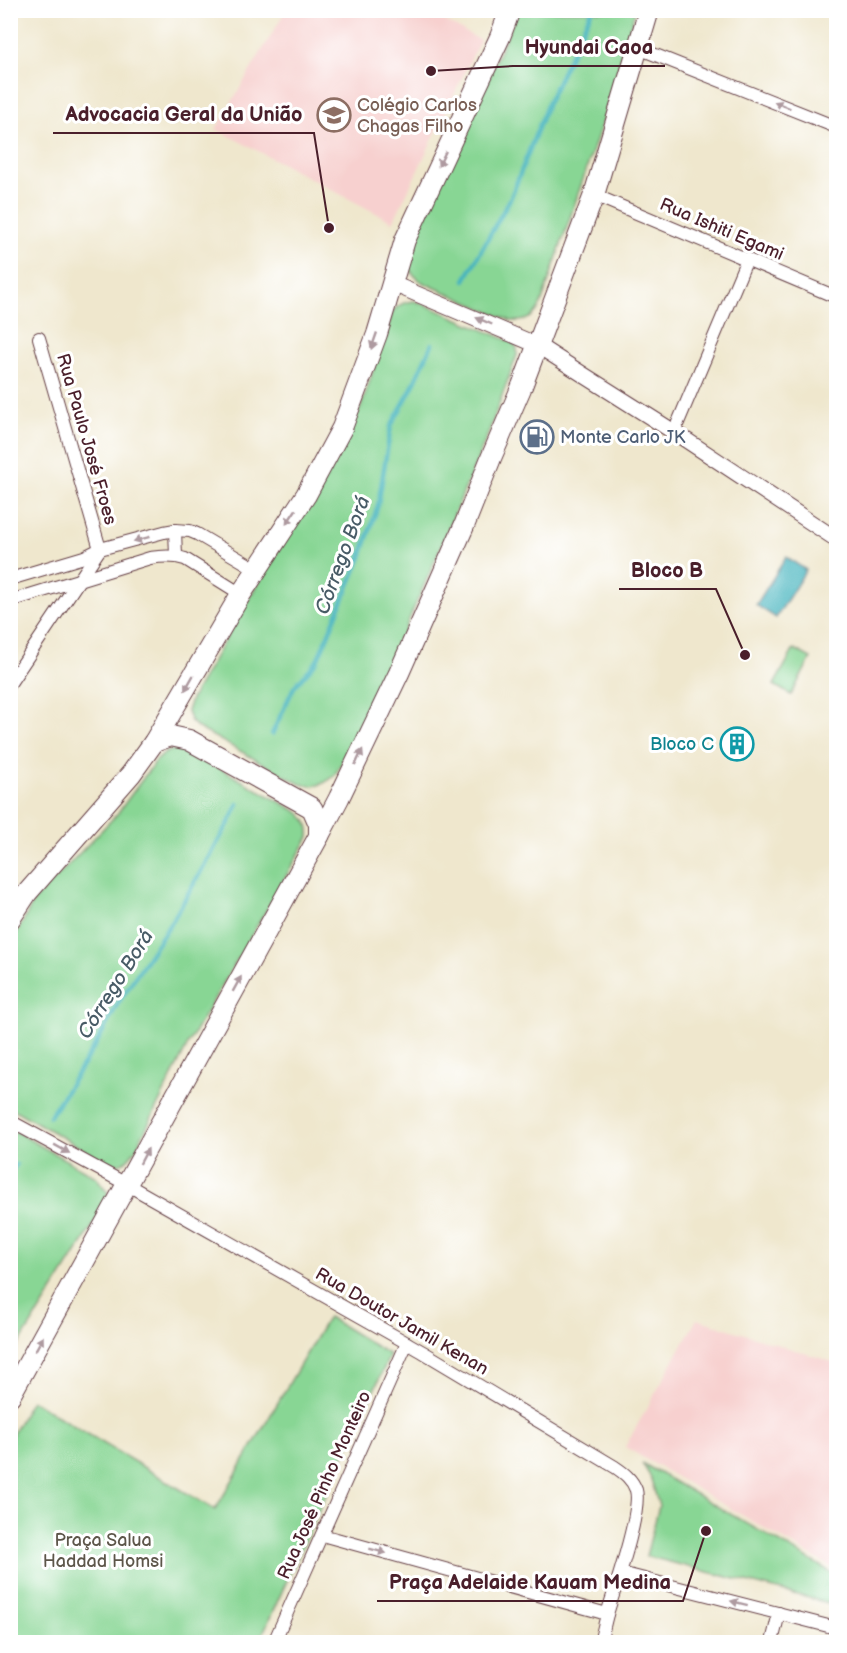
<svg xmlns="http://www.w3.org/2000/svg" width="847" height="1653" viewBox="0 0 847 1653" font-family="'Balsamiq Sans',sans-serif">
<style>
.built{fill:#f7d0cf}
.green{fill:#88d694;stroke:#697a60;stroke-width:1.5}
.water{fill:#45b4be;stroke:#486a74;stroke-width:1.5}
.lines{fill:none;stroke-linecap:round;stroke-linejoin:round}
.stream{stroke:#45b4be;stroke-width:4.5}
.minor-casing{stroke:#633d43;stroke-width:14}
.tertiary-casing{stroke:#633d43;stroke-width:17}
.primary-casing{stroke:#633d43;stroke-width:22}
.minor{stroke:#fff;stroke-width:12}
.tertiary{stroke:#fff;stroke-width:15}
.primary{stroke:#fff;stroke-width:20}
.oneway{fill:#ae9aa0}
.labels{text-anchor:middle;stroke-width:6;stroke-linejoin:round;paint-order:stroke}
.education-label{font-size:18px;fill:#785e54;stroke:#fff;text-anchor:start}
.street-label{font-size:18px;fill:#4a1f2b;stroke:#fff}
.service-label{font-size:18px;fill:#4e5e75;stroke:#fff;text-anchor:start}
.culture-label{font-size:18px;fill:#0d838f;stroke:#fff;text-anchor:end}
.park-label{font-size:18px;fill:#5d564a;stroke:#fff}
.water-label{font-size:20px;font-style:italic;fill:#485b66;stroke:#fff}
.leader{fill:none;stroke:#4a1f2b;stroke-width:2}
.callout-dot{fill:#4a1f2b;stroke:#fff;stroke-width:2}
.callout-label{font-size:20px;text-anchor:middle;font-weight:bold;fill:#4a1f2b;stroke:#fff;stroke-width:6;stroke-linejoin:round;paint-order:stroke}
</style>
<rect width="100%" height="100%" fill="#fff"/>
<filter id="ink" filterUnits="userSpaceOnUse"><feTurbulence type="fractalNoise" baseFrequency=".0167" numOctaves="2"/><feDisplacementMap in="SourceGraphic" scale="12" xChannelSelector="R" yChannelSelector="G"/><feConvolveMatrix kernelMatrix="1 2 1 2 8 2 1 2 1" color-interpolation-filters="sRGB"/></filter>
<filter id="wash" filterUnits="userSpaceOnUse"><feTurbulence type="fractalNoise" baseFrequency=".008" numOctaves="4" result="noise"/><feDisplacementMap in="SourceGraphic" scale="24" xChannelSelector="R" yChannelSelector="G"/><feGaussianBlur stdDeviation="1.35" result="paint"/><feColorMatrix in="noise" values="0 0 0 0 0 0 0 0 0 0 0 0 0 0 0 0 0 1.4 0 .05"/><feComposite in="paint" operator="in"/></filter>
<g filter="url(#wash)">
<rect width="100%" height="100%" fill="#efe7cd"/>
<g class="built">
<path d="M 286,10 L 427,11 L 480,40 L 393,222 L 216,129 Z"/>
<path d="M 697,1319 L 836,1363 L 836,1570 L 625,1447 Z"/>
</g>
<g class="green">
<path d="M 518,11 L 635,11 L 603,120 L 541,304 C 534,318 527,322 511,321 L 422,282 C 410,273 407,268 408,252 Z"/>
<path d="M 414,301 L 421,303 L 512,342 L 517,348 L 517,355 L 488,434 L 430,572 L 367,715 L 335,775 C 325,785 313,788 300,784 L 198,728 L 190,720 L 187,711 L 191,699 L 245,605 L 337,455 L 361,407 L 393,311 C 399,304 405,302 414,301 Z"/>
<path d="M 794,649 L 811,658 L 791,695 L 774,685 Z"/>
<path d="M 183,749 L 196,755 L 298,812 C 307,819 310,826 309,837 L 189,1042 L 137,1147 C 126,1165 121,1167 102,1160 L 11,1108 L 11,944 L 35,899 L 56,878 L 117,814 L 155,762 L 165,753 L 172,750 Z"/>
<path d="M 11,1129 L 96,1177 L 107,1191 L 108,1199 L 106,1205 L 11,1357 Z"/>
<path d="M 328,1317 L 390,1355 L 259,1642 L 11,1642 L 11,1437 L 31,1400 L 215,1510 Z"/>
<path d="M 642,1463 L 836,1575 L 836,1605 L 646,1556 L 659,1506 L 650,1476 Z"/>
</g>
<path class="water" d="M 786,557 L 806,570 L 776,618 L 756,605 Z"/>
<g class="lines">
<g class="stream">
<path d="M 465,280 L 511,197 L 549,100 L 592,10"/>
<path d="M 272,734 L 294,687 L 317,661 L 361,557 L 378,505 L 391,426 L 411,390 L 432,344"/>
<path d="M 50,1116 L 96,1044 L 118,1003 L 174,918 L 230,821 L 238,804"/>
<path d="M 10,1173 L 16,1165"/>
</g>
</g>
</g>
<g filter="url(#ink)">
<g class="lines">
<g class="minor-casing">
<g id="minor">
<path d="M 638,48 L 836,127"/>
<path d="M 594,195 L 836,297"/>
<path d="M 674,432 L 747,259"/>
<path d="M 175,530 L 176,556"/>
<path d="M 10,579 L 84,557 L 100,549 L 164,532 L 175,530 L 190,531 L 197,534 L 256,569"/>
<path d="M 10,601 L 150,558 C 162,556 173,555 185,559 L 241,594"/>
<path d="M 10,683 L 100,549 L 39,338"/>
<path d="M 10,1121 L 128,1185 L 423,1352 L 615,1467 C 624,1473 632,1479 636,1490 C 642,1511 615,1588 608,1611 C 605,1621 603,1632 600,1642"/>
<path d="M 322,1535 L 607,1614"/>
<path d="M 621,1573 L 836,1628"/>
<path d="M 274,1642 L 407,1343"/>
<path d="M 772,1642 L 779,1613"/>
</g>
</g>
<g class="tertiary-casing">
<path id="tertiary" d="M 391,283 L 537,345 L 587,377 L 674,432 L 836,539"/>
</g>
<g class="primary-casing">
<g id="primary">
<path d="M 154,742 L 171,736 L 189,740 L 312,808 L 319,824 L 319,836"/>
<path d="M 10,919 L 27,893 L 131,774 L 154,742 L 241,594 L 306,495 L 342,428 L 377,334 L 405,240 L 500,37 L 510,10"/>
<path d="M 10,1396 L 319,836 L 339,798 L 399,673 L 464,526 L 491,458 L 522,386 L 594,195 L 649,10"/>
</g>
</g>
<use href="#minor" class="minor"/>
<use href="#tertiary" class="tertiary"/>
<use href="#primary" class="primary"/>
</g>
<defs><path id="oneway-solid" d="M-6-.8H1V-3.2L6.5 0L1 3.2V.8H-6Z" transform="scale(1.5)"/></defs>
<g class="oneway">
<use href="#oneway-solid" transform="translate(782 105) rotate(-158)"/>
<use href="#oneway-solid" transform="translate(442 159) rotate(116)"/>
<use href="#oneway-solid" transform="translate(484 321) rotate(-157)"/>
<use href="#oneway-solid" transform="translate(374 341) rotate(109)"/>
<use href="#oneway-solid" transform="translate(291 517) rotate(124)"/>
<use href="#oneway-solid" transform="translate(142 539) rotate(165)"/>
<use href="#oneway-solid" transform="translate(189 683) rotate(120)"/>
<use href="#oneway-solid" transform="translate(359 757) rotate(-65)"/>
<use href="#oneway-solid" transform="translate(237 984) rotate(-61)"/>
<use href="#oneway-solid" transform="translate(62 1149) rotate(29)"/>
<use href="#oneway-solid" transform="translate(144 1156) rotate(-62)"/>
<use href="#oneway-solid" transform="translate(39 1344) rotate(-61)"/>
<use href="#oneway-solid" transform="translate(378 1551) rotate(15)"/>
<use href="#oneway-solid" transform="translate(739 1603) rotate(-166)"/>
</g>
</g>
<defs>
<g id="university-ring" transform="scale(1.725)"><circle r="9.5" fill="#fff" stroke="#8d6e63" stroke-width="1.5"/><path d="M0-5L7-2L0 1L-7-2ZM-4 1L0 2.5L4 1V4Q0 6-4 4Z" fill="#8d6e63"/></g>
<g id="fuel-ring" transform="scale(1.725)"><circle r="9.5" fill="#fff" stroke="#5c6f8a" stroke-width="1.5"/><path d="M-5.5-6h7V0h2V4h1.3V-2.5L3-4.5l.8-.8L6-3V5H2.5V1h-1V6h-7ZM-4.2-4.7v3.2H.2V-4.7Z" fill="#5c6f8a"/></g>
<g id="building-ring" transform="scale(1.725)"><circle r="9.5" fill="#fff" stroke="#0f9aa8" stroke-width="1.5"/><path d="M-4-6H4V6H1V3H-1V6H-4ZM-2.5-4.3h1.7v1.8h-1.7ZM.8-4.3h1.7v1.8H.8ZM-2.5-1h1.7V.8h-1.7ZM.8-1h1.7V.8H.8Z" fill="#0f9aa8"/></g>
</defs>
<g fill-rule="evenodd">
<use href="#university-ring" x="334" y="115"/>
<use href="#fuel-ring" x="537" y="437"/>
<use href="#building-ring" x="737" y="744"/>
</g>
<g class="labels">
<g class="education-label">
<text x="357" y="111">Colégio Carlos<tspan x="357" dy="21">Chagas Filho</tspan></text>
</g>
<g class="street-label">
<text transform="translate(722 229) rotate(23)" y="6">Rua Ishiti Egami</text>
<text transform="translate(87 439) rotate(74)" y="6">Rua Paulo José Froes</text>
<text transform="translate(402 1321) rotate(30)" y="6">Rua Doutor Jamil Kenan</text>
<text transform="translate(324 1485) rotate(-66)" y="6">Rua José Pinho Monteiro</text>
</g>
<g class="service-label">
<text x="560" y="443">Monte Carlo JK</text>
</g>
<g class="culture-label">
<text x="714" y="750">Bloco C</text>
</g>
<g class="park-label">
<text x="103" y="1546">Praça Salua<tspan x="103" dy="21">Haddad Homsi</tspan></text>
</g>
<g class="water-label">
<text transform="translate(342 555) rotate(-70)" y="7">Córrego Borá</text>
<text transform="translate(115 984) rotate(-58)" y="7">Córrego Borá</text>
</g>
</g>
<path class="leader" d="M431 71L513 66H665M329 228L314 133H53M745 655L716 589H619M706 1531L683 1601H377"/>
<g class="callout-dot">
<circle cx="431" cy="71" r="6"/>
<circle cx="329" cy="228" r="6"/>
<circle cx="745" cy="655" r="6"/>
<circle cx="706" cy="1531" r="6"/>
</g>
<g class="callout-label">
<text x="589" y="54">Hyundai Caoa</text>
<text x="184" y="121">Advocacia Geral da União</text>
<text x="667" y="577">Bloco B</text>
<text x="530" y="1589">Praça Adelaide Kauam Medina</text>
</g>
<rect width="847" height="1653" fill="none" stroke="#fff" stroke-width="36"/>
</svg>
